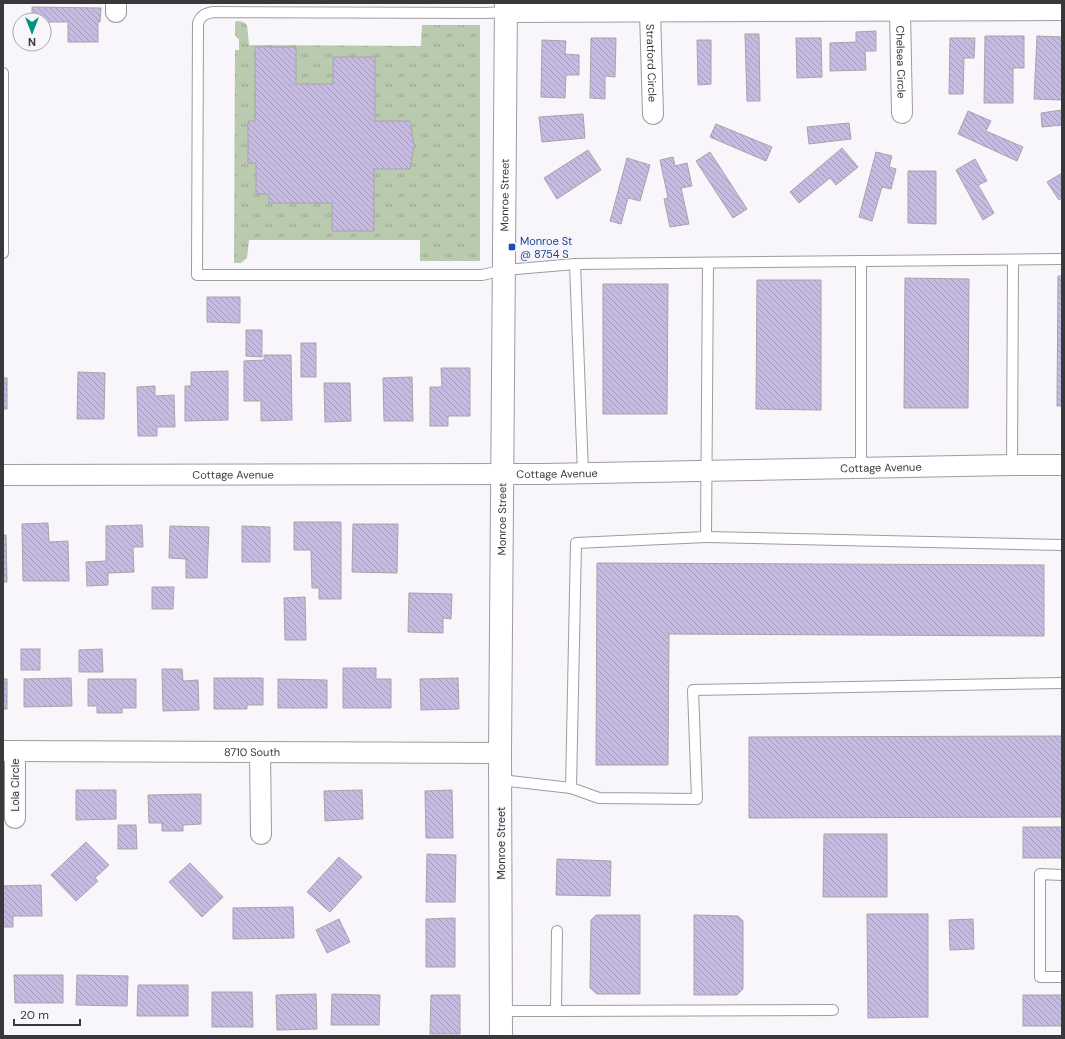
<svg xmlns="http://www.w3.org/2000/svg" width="1065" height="1039" viewBox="0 0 1065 1039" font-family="'DM Sans',sans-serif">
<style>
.grass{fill:url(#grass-tufts);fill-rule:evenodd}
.building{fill:url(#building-back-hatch);stroke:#a6a4aa}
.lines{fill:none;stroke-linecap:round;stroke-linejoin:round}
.service-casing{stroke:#9f9ba1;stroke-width:12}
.minor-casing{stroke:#9f9ba1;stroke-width:22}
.tertiary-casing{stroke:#9f9ba1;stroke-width:24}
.service{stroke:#fff;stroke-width:10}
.minor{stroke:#fff;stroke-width:20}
.tertiary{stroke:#fff;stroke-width:22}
.transit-dot{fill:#1a4fb4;stroke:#f8f5fb;stroke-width:1.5}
.labels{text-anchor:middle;stroke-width:3;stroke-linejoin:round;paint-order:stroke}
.street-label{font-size:11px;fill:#39383a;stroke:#f8f5fb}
.transit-label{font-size:11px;fill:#164399;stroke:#f8f5fb;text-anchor:start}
</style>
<defs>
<pattern id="grass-tufts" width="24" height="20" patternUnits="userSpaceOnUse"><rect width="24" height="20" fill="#b9caaf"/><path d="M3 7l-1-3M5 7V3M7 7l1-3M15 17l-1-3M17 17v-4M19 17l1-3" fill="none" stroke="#97a58f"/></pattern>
<pattern id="building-back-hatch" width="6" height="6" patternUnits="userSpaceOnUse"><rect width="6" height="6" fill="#c8bbe3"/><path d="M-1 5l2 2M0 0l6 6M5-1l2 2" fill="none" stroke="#a399b9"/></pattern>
</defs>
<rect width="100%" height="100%" fill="#f8f5fb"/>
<path class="grass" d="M 238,21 L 243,22 L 247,25 L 249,45 L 421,46 L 422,25 L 480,25 L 480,261 L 420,261 L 420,240 L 249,240 L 247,258 L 241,263 L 234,263 L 235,50 L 239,50 L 239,39 L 237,38 L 235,35 L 235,22 ZM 255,47 L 296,47 L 296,84 L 333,84 L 333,57 L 375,57 L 375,121 L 410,121 L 414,146 L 374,169 L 374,231 L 332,231 L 332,203 L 269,203 L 269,194 L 256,194 L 256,163 L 248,163 L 248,121 L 255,121 Z"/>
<g class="building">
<path d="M 32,7 L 101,8 L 100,22 L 98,22 L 98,42 L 68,42 L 68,22 L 44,22 L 44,20 L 32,20 Z"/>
<path d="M 876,31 L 876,51 L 865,51 L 866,70 L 830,71 L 830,43 L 856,42 L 856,32 Z"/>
<path d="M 745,34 L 759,34 L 760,101 L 747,101 Z"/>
<path d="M 985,36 L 1024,36 L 1024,68 L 1013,68 L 1013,103 L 984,103 Z"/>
<path d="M 1037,36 L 1062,37 L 1062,100 L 1034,99 Z"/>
<path d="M 591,38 L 616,38 L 615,77 L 605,76 L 605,99 L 590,98 Z"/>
<path d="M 796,38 L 821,38 L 822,77 L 797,78 Z"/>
<path d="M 950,38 L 975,38 L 974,58 L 964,58 L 963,94 L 949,94 Z"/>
<path d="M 542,40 L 566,41 L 565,54 L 579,55 L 579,75 L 566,75 L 565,98 L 541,97 Z"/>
<path d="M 697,40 L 711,40 L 711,84 L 698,85 Z"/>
<path d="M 255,47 L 296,47 L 296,84 L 333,84 L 333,57 L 375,57 L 375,121 L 410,121 L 414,146 L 410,169 L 374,169 L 374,231 L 332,231 L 332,203 L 269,203 L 269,194 L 256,194 L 256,163 L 248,163 L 248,121 L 255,121 Z"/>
<path d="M 1062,110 L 1062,129 L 1062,125 L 1042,127 L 1041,113 Z"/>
<path d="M 968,111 L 991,121 L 986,131 L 1023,147 L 1017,161 L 958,134 Z"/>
<path d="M 583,114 L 585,138 L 542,142 L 539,117 Z"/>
<path d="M 849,123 L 851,139 L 809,144 L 807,127 Z"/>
<path d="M 716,124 L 772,147 L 766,161 L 710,137 Z"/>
<path d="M 842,148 L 858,167 L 836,185 L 830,178 L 799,203 L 790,192 Z"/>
<path d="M 588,150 L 601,170 L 557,199 L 544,178 Z"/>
<path d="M 710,152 L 747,209 L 733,218 L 696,161 Z"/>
<path d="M 876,152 L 892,156 L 889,167 L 896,169 L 891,189 L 882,187 L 872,221 L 859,217 Z"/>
<path d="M 673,157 L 675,166 L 687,163 L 692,186 L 681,188 L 689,224 L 670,227 L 664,199 L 668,198 L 660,160 Z"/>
<path d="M 627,158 L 650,165 L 640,201 L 628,198 L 621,224 L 610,221 Z"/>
<path d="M 975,159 L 987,181 L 978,185 L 994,213 L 983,220 L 956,170 Z"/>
<path d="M 908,171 L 936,171 L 936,224 L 908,223 Z"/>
<path d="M 1062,173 L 1062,198 L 1059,200 L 1047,182 Z"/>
<path d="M 1058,276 L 1062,276 L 1062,406 L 1057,406 Z"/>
<path d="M 905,278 L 969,279 L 968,408 L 904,408 Z"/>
<path d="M 757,280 L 821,280 L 821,410 L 756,409 Z"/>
<path d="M 603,284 L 668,284 L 667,414 L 603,414 Z"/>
<path d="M 207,297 L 240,297 L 240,323 L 207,322 Z"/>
<path d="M 246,330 L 262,330 L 262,357 L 246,356 Z"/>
<rect x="301" y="343" width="15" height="34"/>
<path d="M 264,355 L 291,355 L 292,420 L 261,421 L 261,401 L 244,401 L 244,361 L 264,360 Z"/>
<path d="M 441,368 L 470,368 L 470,416 L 448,416 L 448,426 L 430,426 L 430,387 L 442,387 Z"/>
<path d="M 228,371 L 228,420 L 185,421 L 185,386 L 191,386 L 191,372 Z"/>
<path d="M 78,372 L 105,373 L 104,419 L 77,419 Z"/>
<path d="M 412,377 L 413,421 L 384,421 L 383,378 Z"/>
<rect x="3" y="378" width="4" height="31"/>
<path d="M 324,383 L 350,383 L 351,421 L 325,422 Z"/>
<path d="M 155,386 L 155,396 L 174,395 L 175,427 L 157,427 L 157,436 L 138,436 L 137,387 Z"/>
<path d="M 294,522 L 341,522 L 341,599 L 319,599 L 319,588 L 312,588 L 311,550 L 294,550 Z"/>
<path d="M 48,523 L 49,542 L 68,541 L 69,581 L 23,581 L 22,524 Z"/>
<path d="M 353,524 L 398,524 L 397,573 L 352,572 Z"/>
<path d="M 142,525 L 143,547 L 133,547 L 134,572 L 108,573 L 108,585 L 87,586 L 86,562 L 106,561 L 106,526 Z"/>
<path d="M 170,526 L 209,527 L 207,578 L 186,578 L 186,559 L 169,558 Z"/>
<path d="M 242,526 L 270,527 L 270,562 L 242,562 Z"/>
<path d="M 3,535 L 6,535 L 7,582 L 3,582 Z"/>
<path d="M 597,563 L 1044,565 L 1044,636 L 669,634 L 668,765 L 596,765 Z"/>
<path d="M 152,587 L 174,587 L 173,609 L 152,609 Z"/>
<path d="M 409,593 L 452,594 L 451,619 L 443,618 L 443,633 L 408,632 Z"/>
<path d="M 305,597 L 306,640 L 285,640 L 284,598 Z"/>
<rect x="21" y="649" width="19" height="21"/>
<path d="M 102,649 L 103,672 L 79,672 L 79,650 Z"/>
<path d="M 343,668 L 376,668 L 376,679 L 391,679 L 391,708 L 343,708 Z"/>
<path d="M 162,669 L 182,669 L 183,681 L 198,680 L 199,710 L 163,711 Z"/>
<path d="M 71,678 L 72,706 L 24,707 L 24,679 Z"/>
<path d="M 214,678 L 263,678 L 263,705 L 247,705 L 247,709 L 214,709 Z"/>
<path d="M 458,678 L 459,709 L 421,710 L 420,679 Z"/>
<rect x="3" y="679" width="4" height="30"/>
<path d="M 88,679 L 136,679 L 136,708 L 122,708 L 122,713 L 97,713 L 97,706 L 88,706 Z"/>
<path d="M 278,679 L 327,680 L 327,708 L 278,708 Z"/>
<path d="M 1062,736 L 1062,817 L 749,818 L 749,737 Z"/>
<path d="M 76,790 L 116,790 L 116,819 L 76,820 Z"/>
<path d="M 362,790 L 363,819 L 325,821 L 324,791 Z"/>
<path d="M 452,790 L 453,838 L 426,838 L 425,791 Z"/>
<path d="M 201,794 L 201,824 L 183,825 L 183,831 L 162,831 L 162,823 L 149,823 L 148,795 Z"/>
<path d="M 118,825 L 136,825 L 137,849 L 118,849 Z"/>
<rect x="1023" y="827" width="39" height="31"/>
<path d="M 824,834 L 887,834 L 887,897 L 823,897 Z"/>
<path d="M 86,842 L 109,865 L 95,878 L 98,881 L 76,901 L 51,875 Z"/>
<path d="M 427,854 L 456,855 L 455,902 L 426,902 Z"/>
<path d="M 339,857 L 362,877 L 330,912 L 307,892 Z"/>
<path d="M 557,859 L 611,861 L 610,896 L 556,895 Z"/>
<path d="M 190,863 L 223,897 L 202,917 L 169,882 Z"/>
<path d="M 41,885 L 42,916 L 13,916 L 13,927 L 3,927 L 3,886 Z"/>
<path d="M 293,907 L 294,938 L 233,939 L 233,908 Z"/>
<path d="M 867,914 L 928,914 L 928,1017 L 868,1018 Z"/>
<path d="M 596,915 L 640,915 L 640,994 L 597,994 L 590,988 L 591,920 Z"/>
<path d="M 694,915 L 738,916 L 743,921 L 743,989 L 737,995 L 694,995 Z"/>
<path d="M 455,918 L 455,967 L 426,967 L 426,919 Z"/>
<path d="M 339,919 L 350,942 L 327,953 L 316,930 Z"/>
<path d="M 973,919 L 974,949 L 950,950 L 949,920 Z"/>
<path d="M 14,975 L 63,975 L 63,1003 L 15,1003 Z"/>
<path d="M 77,975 L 128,976 L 127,1006 L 76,1005 Z"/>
<path d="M 138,985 L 188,985 L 188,1016 L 137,1016 Z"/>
<path d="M 212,992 L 252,992 L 253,1027 L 212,1027 Z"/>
<path d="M 316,994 L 317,1029 L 277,1030 L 276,995 Z"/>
<path d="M 332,994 L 380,995 L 379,1025 L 331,1025 Z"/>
<path d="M 431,995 L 460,995 L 460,1034 L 430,1034 Z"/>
<rect x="1023" y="995" width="39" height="31"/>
</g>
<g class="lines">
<g class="service-casing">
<g id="service">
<path d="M 506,12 L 485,13 L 214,12 C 206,13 201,15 198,23 L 197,275 L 482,275 L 504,270 L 575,264 L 1062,259"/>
<path d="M 3,73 L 3,253"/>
<path d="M 861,261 L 861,468"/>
<path d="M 575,264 L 583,473"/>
<path d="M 1012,465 L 1013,260"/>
<path d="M 706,537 L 1062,545"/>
<path d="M 500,780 L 571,788 L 599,798 L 697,799 L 693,690 L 1062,683"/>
<path d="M 571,788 L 576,543 L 706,537 L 708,263"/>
<path d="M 1062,875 L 1040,874 L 1040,977 L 1062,977"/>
<path d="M 501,1011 L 556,1011 L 557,931"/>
<path d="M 556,1011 L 833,1010"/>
</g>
</g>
<g class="minor-casing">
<g id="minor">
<path id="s1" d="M 900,11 L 902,113"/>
<path d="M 116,12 L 116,3"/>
<path d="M 506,12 L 1062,10"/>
<path id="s2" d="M 650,12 L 653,114"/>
<path id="s3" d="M 3,475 L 543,474 L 1012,465 L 1062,465"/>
<path id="s4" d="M 3,751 L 500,753"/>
<path d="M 260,752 L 261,834"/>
<path d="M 15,818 L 15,751"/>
</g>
</g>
<g class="tertiary-casing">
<g id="tertiary">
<path id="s5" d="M 501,1036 L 500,753 L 506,3"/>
</g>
</g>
<use href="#service" class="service"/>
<use href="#minor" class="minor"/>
<use href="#tertiary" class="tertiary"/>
</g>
<rect class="transit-dot" x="508" y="243" width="8" height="8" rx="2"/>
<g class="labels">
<g class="street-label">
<text dy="4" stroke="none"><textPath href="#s1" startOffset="51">Chelsea Circle</textPath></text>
<text dy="4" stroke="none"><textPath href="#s2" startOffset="51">Stratford Circle</textPath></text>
<text dy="4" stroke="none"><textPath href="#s5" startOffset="841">Monroe Street</textPath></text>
<text dy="4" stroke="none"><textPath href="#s3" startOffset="878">Cottage Avenue</textPath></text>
<text dy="4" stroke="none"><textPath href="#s3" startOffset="554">Cottage Avenue</textPath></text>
<text dy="4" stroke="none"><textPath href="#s3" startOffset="230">Cottage Avenue</textPath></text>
<text dy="4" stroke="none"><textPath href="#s5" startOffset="517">Monroe Street</textPath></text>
<text dy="4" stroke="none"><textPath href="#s4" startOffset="249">8710 South</textPath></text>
<text transform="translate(15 785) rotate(-90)" y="4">Lola Circle</text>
<text transform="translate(501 843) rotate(-90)" y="4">Monroe Street</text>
</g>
<g class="transit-label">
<text x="520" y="245">Monroe St<tspan x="520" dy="13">@ 8754 S</tspan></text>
</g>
</g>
<rect width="1065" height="1039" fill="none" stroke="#39383a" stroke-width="8"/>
<g transform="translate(32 32) rotate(180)"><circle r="19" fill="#f8f5fb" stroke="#aca9ae"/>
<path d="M0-3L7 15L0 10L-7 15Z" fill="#03927d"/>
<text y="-6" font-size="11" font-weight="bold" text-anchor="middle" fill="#39383a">N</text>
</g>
<path d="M14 1019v6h66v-6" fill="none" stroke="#39383a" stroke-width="2"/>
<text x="20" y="1019" font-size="12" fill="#39383a" stroke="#f8f5fb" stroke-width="3" paint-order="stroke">20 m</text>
</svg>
